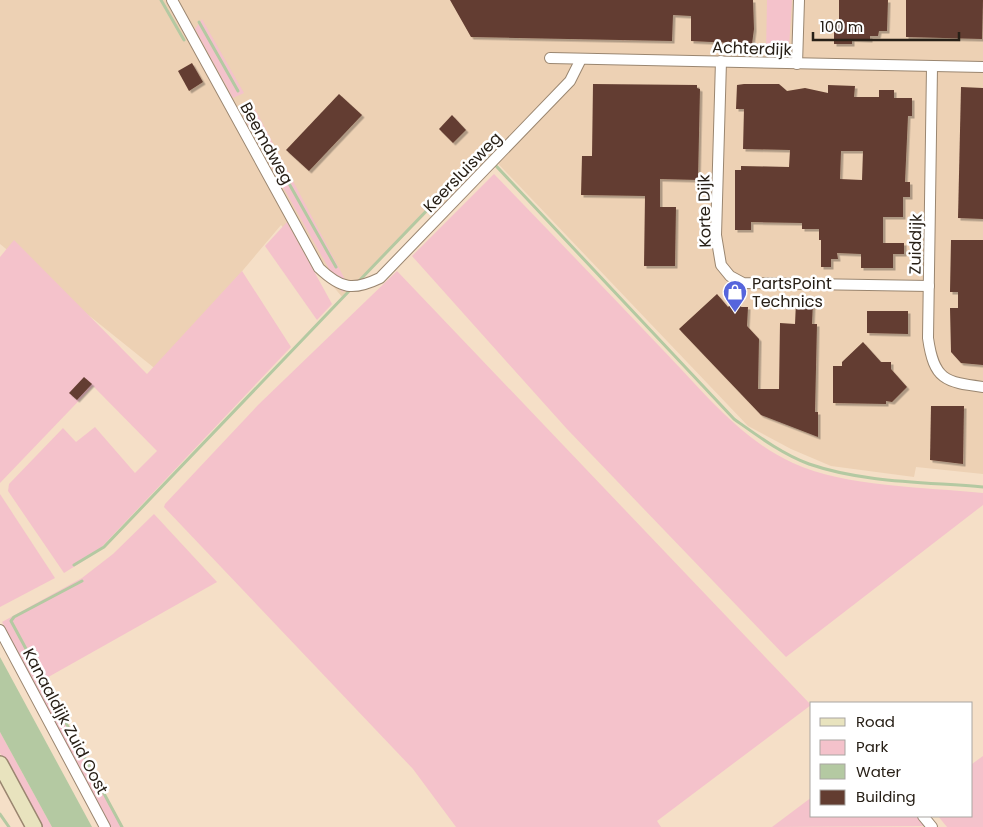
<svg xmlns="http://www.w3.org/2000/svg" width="983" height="827" viewBox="0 0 983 827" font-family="Poppins,sans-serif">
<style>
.built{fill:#edd1b4}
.green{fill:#f4c2cb}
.water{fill:#b4c9a2}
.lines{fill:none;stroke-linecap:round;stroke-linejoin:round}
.stream{stroke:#b4c9a2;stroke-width:3}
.building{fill:#633d31;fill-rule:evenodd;filter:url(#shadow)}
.street-casing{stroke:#9a8670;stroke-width:12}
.secondary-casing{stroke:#9a8670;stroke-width:18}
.street{stroke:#fff;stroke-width:10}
.secondary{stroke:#e8e3be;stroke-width:15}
.labels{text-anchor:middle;stroke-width:5;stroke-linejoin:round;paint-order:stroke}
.street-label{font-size:16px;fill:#282017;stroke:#fff}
.poi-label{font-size:16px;fill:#282017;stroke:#fff;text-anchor:start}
</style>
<defs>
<filter id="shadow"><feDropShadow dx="2.5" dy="2.5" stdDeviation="0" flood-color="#0004"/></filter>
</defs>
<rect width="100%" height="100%" fill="#f5dfc7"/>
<path class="built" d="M 0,0 L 983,0 L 983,474 L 916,467 L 914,477 L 831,466 L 791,449 L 748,426 L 487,152 L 343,298 L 281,225 L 158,371 L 0,244 Z"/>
<g class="green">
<path d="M 767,0 L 792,0 L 789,47 L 781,54 L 766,53 Z"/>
<path d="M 202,19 L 244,93 L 233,98 L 195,29 Z"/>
<path d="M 255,109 L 349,287 L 342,292 L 243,116 Z"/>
<path d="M 494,174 C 550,232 606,290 662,349 C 702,390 740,439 793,463 C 845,487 925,487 983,493 L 983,505 L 786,657 L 567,429 L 412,256 Z"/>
<path d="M 287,222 L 332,304 L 317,320 L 265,246 Z"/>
<path d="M 14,240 L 147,374 L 242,271 L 291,347 L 96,553 L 64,573 L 8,491 L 9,484 L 63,428 L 76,442 L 95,427 L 135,473 L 157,451 L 93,386 L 0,483 L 0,257 Z"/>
<path d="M 397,271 L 811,705 L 657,821 L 661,827 L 456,827 L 413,769 L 164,507 L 165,504 L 258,405 Z"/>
<path d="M 0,494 L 55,578 L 0,607 Z"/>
<path d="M 154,514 L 217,582 L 43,680 L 122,827 L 111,827 L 2,622 L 82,578 L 113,554 Z"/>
<path d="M 0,732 L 52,827 L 40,827 L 0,753 Z"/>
<path d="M 983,756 L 983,827 L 947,827 L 938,816 L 972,816 L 972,764 Z"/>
<path d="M 812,797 L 812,816 L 917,816 L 926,826 L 772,827 Z"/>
</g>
<path class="water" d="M 0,657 L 92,827 L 52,827 L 0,732 Z"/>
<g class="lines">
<g class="stream">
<path d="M 161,0 L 184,40"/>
<path d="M 199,22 L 238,91"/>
<path d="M 251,116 L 336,267"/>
<path d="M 357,283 L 483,152 L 734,419 C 758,436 782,454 809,464 C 864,483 926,482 983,487"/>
<path d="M 74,565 L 104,547 L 351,289"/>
<path d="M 82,581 L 14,617 L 11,621 L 122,827"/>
<path d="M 0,814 L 9,827"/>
</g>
</g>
<g class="building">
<path d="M 450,0 L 753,0 L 754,29 L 752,44 L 691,41 L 691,16 L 673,15 L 672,41 L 471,37 Z"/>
<path d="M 839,0 L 888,0 L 887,31 L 879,31 L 878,36 L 870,36 L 870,40 L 852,39 L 852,44 L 834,44 L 834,25 L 839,25 Z"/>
<path d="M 906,0 L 983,0 L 982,39 L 906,37 Z"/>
<path d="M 192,63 L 203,82 L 189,91 L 178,71 Z"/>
<path d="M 593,84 L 697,85 L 697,88 L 700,89 L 698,180 L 660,179 L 660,207 L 676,207 L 675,266 L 644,266 L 645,196 L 581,195 L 582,156 L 592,156 Z"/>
<path d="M 744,84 L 779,84 L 787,91 L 805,88 L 828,93 L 828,85 L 855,86 L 854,97 L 879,97 L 879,90 L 894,90 L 894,98 L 912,98 L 912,116 L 908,116 L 905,182 L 910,182 L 910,197 L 903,197 L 903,217 L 883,217 L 883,243 L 904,243 L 904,254 L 893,254 L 893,268 L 861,268 L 861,254 L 837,253 L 838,259 L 831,259 L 831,267 L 821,267 L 821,240 L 819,240 L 819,229 L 802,229 L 802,223 L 751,222 L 751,230 L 735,230 L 735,170 L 741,170 L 741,166 L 789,167 L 790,150 L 743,149 L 744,109 L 736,109 L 737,85 ZM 841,151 L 863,151 L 862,180 L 840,179 Z"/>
<path d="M 961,87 L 983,88 L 983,219 L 958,218 Z"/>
<path d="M 339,94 L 362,115 L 309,171 L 286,150 Z"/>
<path d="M 452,115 L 466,130 L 453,143 L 439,129 Z"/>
<path d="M 951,240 L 983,240 L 983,365 L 961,363 L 951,352 L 950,308 L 958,308 L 958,292 L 950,292 Z"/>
<path d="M 717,294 L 728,307 L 735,300 L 741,307 L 748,307 L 747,326 L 759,339 L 758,389 L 779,389 L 780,323 L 795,324 L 796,302 L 813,302 L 812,324 L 817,324 L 815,412 L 818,412 L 818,437 L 761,415 L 679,329 Z"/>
<path d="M 867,311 L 908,311 L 908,334 L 867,333 Z"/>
<path d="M 863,342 L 881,362 L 891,362 L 891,369 L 907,387 L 892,402 L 886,401 L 886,404 L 833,403 L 833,366 L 842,366 L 842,362 Z"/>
<path d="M 84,377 L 92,384 L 77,400 L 69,393 Z"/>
<path d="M 931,406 L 964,406 L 963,464 L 930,460 Z"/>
</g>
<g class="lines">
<g class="street-casing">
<g id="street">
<path d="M 172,0 L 319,268 C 341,289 353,291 380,278 L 570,81 L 581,59"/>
<path d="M 550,58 L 983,67"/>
<path d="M 721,61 L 716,235 L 721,265 L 730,276 L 743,283 L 929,286"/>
<path d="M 797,64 L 799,0"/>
<path d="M 932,67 L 928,338 C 934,380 945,382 983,387"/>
<path d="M 0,630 L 105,827"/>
<path d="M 923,816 L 932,827"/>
</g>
</g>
<g class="secondary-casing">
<path id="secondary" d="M 0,764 L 34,827"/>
</g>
<use href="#street" class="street"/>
<use href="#secondary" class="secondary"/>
</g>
<defs>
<g id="shop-pin" transform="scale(1.25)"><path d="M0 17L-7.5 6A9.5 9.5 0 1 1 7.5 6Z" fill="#5665dc" stroke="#fff"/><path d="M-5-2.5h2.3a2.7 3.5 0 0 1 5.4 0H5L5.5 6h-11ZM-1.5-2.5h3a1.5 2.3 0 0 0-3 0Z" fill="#fff"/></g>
</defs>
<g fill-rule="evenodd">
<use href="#shop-pin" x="735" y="292"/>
</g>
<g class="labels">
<g class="street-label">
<text transform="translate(752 48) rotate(2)" y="6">Achterdijk</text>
<text transform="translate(267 143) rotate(61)" y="6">Beemdweg</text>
<text transform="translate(462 172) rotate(-46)" y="6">Keersluisweg</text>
<text transform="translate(704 211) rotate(-91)" y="6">Korte Dijk</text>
<text transform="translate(915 244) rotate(-89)" y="6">Zuiddijk</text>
<text transform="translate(66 721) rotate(62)" y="6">Kanaaldijk Zuid Oost</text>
</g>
<g class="poi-label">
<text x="752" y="289">PartsPoint<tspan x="752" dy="18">Technics</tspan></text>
</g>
</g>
<rect x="810" y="702" width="162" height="115" fill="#ffffff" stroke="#a9a6a2"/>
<rect x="820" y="718" width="25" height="8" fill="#e8e3be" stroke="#a9a6a2"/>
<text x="856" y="727" font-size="15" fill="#282017">Road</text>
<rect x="820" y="740" width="25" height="15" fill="#f4c2cb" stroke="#a9a6a2"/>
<text x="856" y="752" font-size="15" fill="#282017">Park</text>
<rect x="820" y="764" width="25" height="15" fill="#b4c9a2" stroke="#a9a6a2"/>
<text x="856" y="777" font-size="15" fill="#282017">Water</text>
<rect x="820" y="790" width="25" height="15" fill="#633d31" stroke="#a9a6a2"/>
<text x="856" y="802" font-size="15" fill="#282017">Building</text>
<path d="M813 32v8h146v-8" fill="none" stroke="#282017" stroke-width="2.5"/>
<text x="820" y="32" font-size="15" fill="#282017" stroke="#ffffff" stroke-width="4" paint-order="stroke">100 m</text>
</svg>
